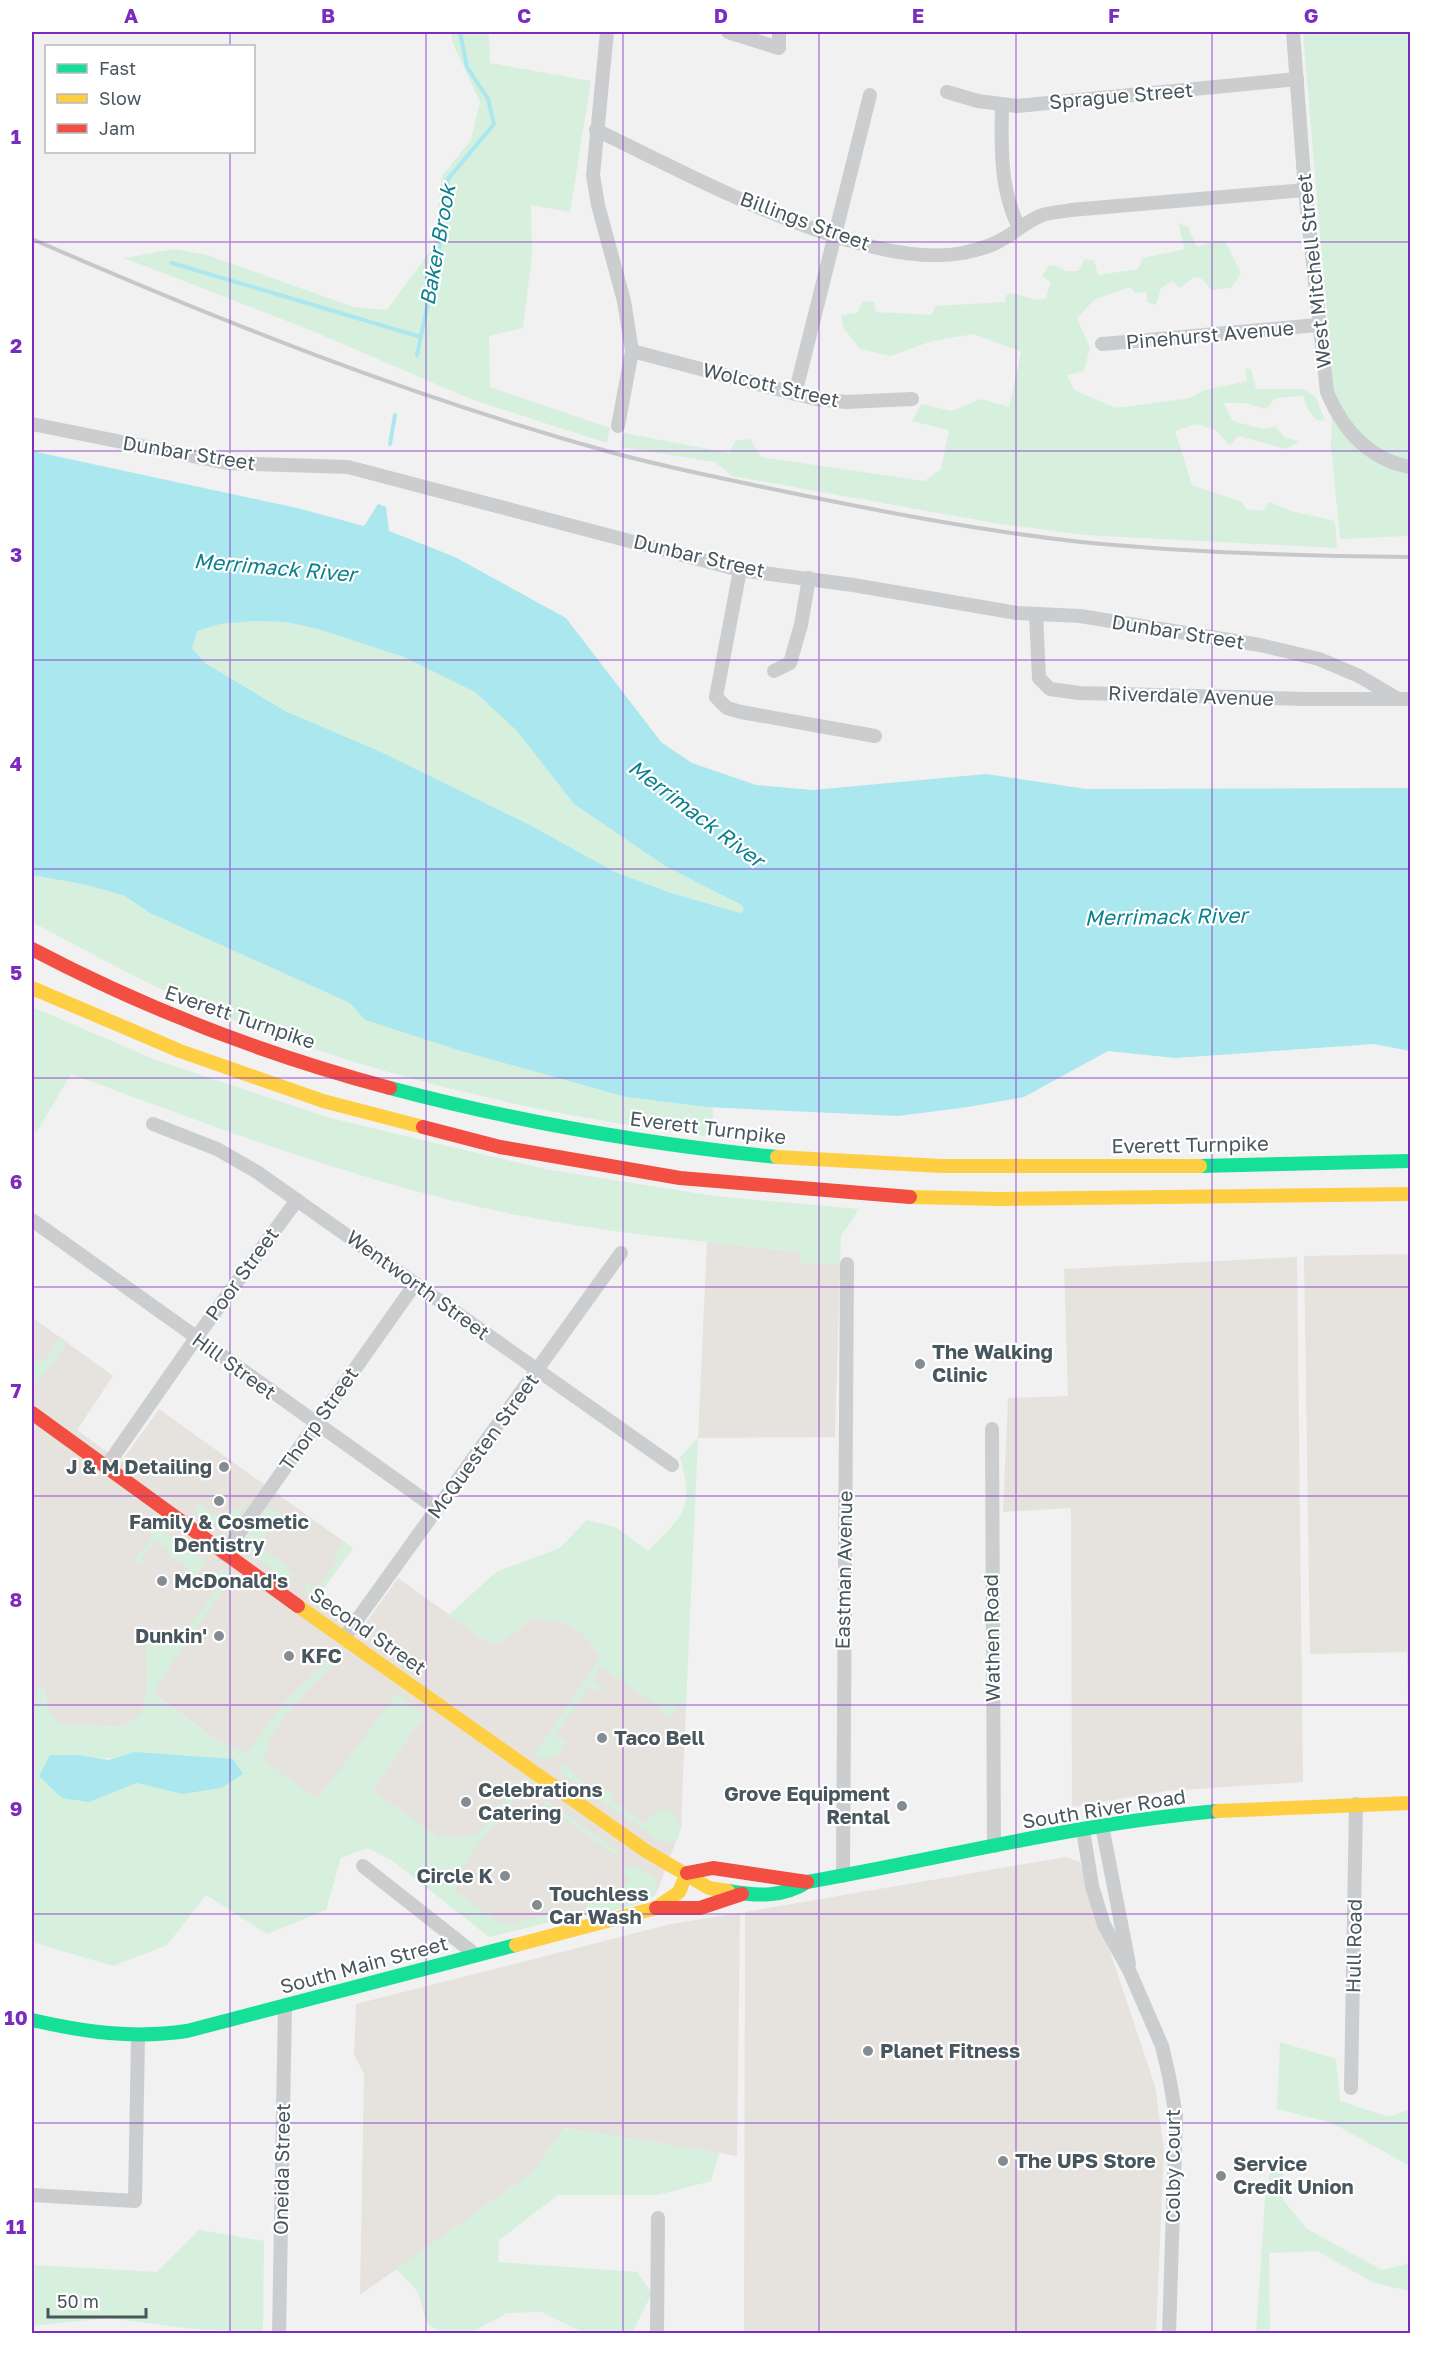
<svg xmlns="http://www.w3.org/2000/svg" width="1442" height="2365" viewBox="0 0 1442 2365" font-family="'Golos Text',sans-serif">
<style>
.commercial{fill:#e6e3df}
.green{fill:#d6f0dd;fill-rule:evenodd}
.water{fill:#aae7ee;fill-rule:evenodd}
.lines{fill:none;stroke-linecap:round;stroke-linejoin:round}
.stream{stroke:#aae7ee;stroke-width:4}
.street{stroke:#cbcdcf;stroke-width:14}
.fast{stroke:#16e098;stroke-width:14}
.slow{stroke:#ffcf43;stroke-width:14}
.jam{stroke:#f24e42;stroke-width:14}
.rail{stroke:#c6c7c9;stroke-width:4}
.grid{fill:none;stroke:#7b2cbf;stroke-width:1.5;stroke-opacity:0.55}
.poi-dot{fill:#838c91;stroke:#fff;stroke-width:2}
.labels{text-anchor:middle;stroke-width:4.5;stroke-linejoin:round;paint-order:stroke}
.street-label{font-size:20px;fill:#48565d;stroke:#fff}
.poi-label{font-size:20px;font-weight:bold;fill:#48565d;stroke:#fff;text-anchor:start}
.water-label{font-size:21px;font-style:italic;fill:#0d818d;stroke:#fff}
.neatline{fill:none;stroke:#7b2cbf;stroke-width:2}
.grid-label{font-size:20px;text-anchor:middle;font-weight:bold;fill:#7b2cbf}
</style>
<rect width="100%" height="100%" fill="#f1f1f1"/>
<g class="commercial">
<path d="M 707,1242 L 800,1252 L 801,1263 L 840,1264 L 835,1437 L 698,1438 Z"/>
<path d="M 1410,1254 L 1410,1779 L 1407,1652 L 1310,1654 L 1304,1256 Z"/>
<path d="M 1297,1257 L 1303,1782 L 1166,1791 L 1072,1807 L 1071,1508 L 1003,1512 L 1008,1398 L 1068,1396 L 1064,1269 Z"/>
<path d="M 32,1317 L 113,1376 L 77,1430 L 121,1462 L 159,1409 L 353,1548 L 316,1599 L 361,1630 L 398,1578 L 489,1643 L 502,1642 L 532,1618 L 565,1621 L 585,1636 L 601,1656 L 669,1703 L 686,1706 L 681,1828 L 656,1894 L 591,1916 L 589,1914 L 570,1917 L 489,1937 L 438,1896 L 438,1837 L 372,1791 L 424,1715 L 398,1695 L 317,1800 L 264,1761 L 218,1741 L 148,1690 L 142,1715 L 122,1727 L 59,1724 L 48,1709 L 44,1689 L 39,1688 L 34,1710 L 32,1710 Z"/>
<path d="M 1066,1857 L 1080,1862 L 1155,2086 L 1164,2149 L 1156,2333 L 744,2334 L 745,1912 Z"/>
<path d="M 740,1913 L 737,2156 L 565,2128 L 531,2174 L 360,2295 L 364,2074 L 354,2055 L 356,2004 L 671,1924 Z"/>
</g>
<g class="green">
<path d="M 451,32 L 489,32 L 490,63 L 591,81 L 570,212 L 531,205 L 532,255 L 523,328 L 489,336 L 490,387 L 610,428 L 607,443 L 473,400 L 310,330 L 124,258 L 175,249 L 207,255 L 354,307 L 387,310 L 433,247 L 442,176 L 471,140 L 480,102 L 452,41 Z"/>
<path d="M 1303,32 L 1410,32 L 1410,536 L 1340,539 L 1331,445 L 1333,386 Z"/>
<path d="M 1178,223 L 1188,227 L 1197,247 L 1215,241 L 1225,241 L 1241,273 L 1231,288 L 1211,290 L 1202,279 L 1194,277 L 1180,288 L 1172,281 L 1161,288 L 1156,305 L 1147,302 L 1147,292 L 1135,293 L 1130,287 L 1094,300 L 1077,318 L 1090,348 L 1084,371 L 1067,375 L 1074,390 L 1116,408 L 1190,398 L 1205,390 L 1247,381 L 1245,368 L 1251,369 L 1256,389 L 1304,389 L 1316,397 L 1325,421 L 1317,420 L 1308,410 L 1303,396 L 1275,398 L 1266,409 L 1244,403 L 1223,403 L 1233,421 L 1262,429 L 1276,427 L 1285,438 L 1300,441 L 1286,449 L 1239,436 L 1230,445 L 1216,430 L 1196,424 L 1175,431 L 1192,485 L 1242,502 L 1246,509 L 1264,511 L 1269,502 L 1291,511 L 1335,521 L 1337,548 L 1085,535 L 1000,524 L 732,476 L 715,462 L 620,447 L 624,433 L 729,453 L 735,441 L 750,439 L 761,457 L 924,481 L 941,469 L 949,430 L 912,421 L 921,404 L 952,411 L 981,399 L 1009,407 L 1021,352 L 974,334 L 932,341 L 891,356 L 860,349 L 843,327 L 841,315 L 857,313 L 863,301 L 874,302 L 876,312 L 932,315 L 935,306 L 1006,302 L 1005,296 L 1010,293 L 1037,300 L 1046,298 L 1051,282 L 1042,276 L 1049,265 L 1060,267 L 1065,271 L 1078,271 L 1085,259 L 1094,261 L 1098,275 L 1138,269 L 1143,258 L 1185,249 Z"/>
<path d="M 253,621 L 286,622 L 318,629 L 404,657 L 475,692 L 517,731 L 574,804 L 665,866 L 742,905 L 744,910 L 740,913 L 671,893 L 615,872 L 530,825 L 379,751 L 285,711 L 205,663 L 192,648 L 196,631 L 220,624 Z"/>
<path d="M 32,875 L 87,885 L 125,896 L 150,913 L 350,1003 L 365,1020 L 461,1051 L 626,1097 L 713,1108 L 712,1137 C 551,1117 388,1080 236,1021 C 166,995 98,957 32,922 Z"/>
<path d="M 32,1007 L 156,1060 L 330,1118 L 545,1169 L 714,1196 L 859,1209 L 841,1236 L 840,1264 L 801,1263 L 800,1252 C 705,1242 610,1233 517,1215 C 364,1184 217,1128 71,1074 L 36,1133 L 32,1132 Z"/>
<path d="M 60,1337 L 68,1342 L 32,1389 L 32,1356 L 43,1363 Z"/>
<path d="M 698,1438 L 686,1706 L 677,1705 L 675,1714 L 667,1716 L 662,1709 L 601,1667 L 593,1680 L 604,1688 L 603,1691 L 588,1688 L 554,1737 L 565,1740 C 562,1755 556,1757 543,1760 L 534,1755 L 601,1656 C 575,1624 572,1622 532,1618 L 502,1642 L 489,1643 L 449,1615 L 496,1572 L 560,1548 L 587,1520 L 615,1527 L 648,1551 C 683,1515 695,1509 680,1457 Z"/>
<path d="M 246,1500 L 247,1503 L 226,1532 L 194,1510 L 199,1504 L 222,1520 L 231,1508 L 237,1512 Z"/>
<path d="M 268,1508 L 281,1514 L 258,1546 L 287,1566 L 286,1569 L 293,1574 L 287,1580 L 240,1545 Z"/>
<path d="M 137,1513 L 205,1562 L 197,1574 L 183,1579 L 190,1569 L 167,1553 L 169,1549 L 156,1540 L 142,1559 L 145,1562 L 142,1566 L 135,1560 L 153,1535 L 133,1519 Z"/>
<path d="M 344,1542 L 353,1548 L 316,1599 L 305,1591 L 305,1586 L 308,1583 L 316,1589 L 338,1559 L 334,1555 Z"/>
<path d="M 222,1570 L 230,1572 L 227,1577 L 234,1583 L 223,1590 L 160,1681 L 154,1695 L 218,1741 L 248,1753 L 282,1704 L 332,1656 L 336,1662 C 311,1687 268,1725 264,1761 L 318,1799 L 397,1694 L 424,1715 L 372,1791 L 438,1837 L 470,1837 L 483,1829 L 520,1780 L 528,1787 L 525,1795 L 518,1795 C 504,1814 450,1870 456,1892 L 501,1923 L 509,1925 L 565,1910 L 570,1917 L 489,1937 L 393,1861 L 368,1848 L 341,1858 L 326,1910 L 267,1934 L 206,1895 L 167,1945 L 113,1966 L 32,1942 L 32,1710 L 34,1709 L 39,1687 L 44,1689 L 48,1709 L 59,1724 L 122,1727 L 141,1715 L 147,1690 L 146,1643 L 167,1640 L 178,1625 L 188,1629 L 222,1581 L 212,1577 ZM 80,1755 C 130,1764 181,1756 232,1759 L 182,1794 L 137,1783 L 89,1802 Z"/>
<path d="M 567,1765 C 580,1783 592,1792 615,1791 L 609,1799 L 645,1824 C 661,1804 669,1803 681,1828 L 677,1840 L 666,1843 L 656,1839 L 557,1770 Z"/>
<path d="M 546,1800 L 620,1853 L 620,1855 L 615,1855 L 544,1804 Z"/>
<path d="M 636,1865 L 656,1880 L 656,1894 L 647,1902 L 591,1916 L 587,1911 L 587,1902 L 591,1898 L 593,1905 L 608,1903 L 608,1890 L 617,1896 L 629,1879 L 620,1872 L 620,1869 Z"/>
<path d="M 1280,2042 L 1336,2059 L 1340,2101 L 1389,2117 L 1410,2109 L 1410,2166 L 1332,2123 L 1277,2109 Z"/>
<path d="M 565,2128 L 719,2153 L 711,2181 L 658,2195 L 558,2195 L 499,2240 L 498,2262 L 637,2272 L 652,2293 L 632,2333 L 584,2333 L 541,2312 L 507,2313 L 470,2333 L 442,2333 L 427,2323 L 418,2292 L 396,2269 L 531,2174 Z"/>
<path d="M 1270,2172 L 1283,2172 L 1283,2200 L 1307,2229 L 1382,2270 L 1407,2264 L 1410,2259 L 1410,2291 L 1374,2283 L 1317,2251 L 1269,2253 L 1270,2333 L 1256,2333 L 1265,2201 Z"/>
<path d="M 199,2230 L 264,2241 L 263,2332 L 193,2329 L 108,2318 L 32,2326 L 32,2265 L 157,2272 Z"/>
</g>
<g class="water">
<path d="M 32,451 L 297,508 L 364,526 L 378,504 L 386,507 L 389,531 L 455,557 L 566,618 L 661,742 L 692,763 L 756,785 L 813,790 L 986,774 L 1086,789 L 1410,788 L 1410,1051 L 1374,1044 L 1175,1058 L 1108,1051 L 1024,1097 L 968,1107 L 898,1116 L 706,1107 L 626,1097 L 461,1051 L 365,1020 L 350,1003 L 150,913 L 125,896 L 87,885 L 32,875 ZM 253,621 L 286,622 L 318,629 L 404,657 L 475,692 L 517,731 L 574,804 L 665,866 L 742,905 L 744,910 L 740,913 L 671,893 L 615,872 L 530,825 L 379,751 L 285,711 L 205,663 L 192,648 L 197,631 L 220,624 Z"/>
<path d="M 135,1752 L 233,1759 L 243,1774 L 221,1788 L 182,1794 L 137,1783 L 89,1802 L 62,1798 L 39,1776 L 50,1755 L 80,1755 L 109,1760 Z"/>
</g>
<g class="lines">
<g class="stream">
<path d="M 172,263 L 421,337"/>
<path d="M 417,355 L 439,250 L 448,179 L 494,124 L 488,99 L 467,67 L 460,32"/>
<path d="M 390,444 L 395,415"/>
</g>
<g class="street">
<path d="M 607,32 L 593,175 L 598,205 L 624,301 L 632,351 L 618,426"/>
<path d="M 728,32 L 779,48 L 779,32"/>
<path d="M 1293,32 L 1305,190 L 1327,392 C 1343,430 1368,459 1410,467"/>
<path d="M 947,92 L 978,101 L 1017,106 L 1297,79"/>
<path d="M 1002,105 C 1001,146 1000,191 1019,227"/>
<path d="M 596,130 C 687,173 864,272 963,253 C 976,250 990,247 1001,240 C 1015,233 1025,222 1040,216 C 1049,212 1061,212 1071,210 L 1305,190"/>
<path d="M 1102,344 L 1318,325"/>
<path d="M 632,351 L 816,399 L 846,402 L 912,399"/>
<path d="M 795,394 L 870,95"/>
<path d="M 32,424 L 227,463 L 348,467 L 740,570 L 853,585 L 1017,613 L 1080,616 L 1260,645 L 1319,659 L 1359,676 L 1398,699"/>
<path d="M 740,570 L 716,697 L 727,708 L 741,712 L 875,736"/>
<path d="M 1036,614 L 1039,678 L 1050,689 L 1079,693 L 1306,699 L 1410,699"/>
<path d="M 774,671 L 790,663 L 801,625 L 809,578"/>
<path d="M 153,1124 L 217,1149 L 257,1172 L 672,1465"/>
<path d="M 32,1220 L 437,1509"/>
<path d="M 992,1429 L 994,1846"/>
<path d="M 106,1467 L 196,1338 L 297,1200"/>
<path d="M 224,1554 L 415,1284"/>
<path d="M 344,1638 L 621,1253"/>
<path d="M 1102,1826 L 1129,1964"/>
<path d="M 1083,1830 L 1092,1886 L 1104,1925 L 1129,1970 L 1162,2046 L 1169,2076 L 1176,2116 L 1169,2334"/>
<path d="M 363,1866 L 476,1955"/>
<path d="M 843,1876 L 847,1264"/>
<path d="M 1351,2088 L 1356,1804"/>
<path d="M 32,2195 L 135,2201 L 138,2038"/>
<path d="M 279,2334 L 285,2005"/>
<path d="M 657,2334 L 658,2218"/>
</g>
<g class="fast">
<path d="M 390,1088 C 518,1122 646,1144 777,1157"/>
<path d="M 1200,1166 L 1410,1161"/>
<path d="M 728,1891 C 756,1896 782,1898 807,1882 C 944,1858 1079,1823 1218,1811"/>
<path d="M 32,2020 C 85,2032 133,2039 187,2031 L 516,1945"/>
</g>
<g class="slow">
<path d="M 32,988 L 180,1051 L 323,1101 L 423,1127"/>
<path d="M 777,1157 L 941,1166 L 1200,1166"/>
<path d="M 910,1197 L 1000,1199 L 1410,1194"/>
<path d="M 298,1606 L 646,1851 L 709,1888 L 728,1891"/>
<path d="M 1218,1811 L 1410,1803"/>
<path d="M 516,1945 L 656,1908 L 679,1892 L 687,1873"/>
</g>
<g class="jam">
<path d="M 32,949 C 146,1009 266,1055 390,1088"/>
<path d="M 423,1127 L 500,1147 L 680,1178 L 910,1197"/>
<path d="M 32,1413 L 298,1606"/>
<path d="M 687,1873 L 713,1868 L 807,1882"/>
<path d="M 656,1908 L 700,1908 L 742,1894"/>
</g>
<path class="rail" d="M 32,239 C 220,321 411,397 610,452 C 660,466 712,476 763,487 C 868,509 974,530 1081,542 C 1191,553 1301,556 1410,557"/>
</g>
<path class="grid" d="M 230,32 L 230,46M 426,32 L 426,2334M 623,32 L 623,2334M 819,32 L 819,2334M 1016,32 L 1016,2334M 1212,32 L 1212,2334M 230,152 L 230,2334M 32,242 L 1410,242M 32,451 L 1410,451M 32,660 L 1410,660M 32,869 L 1410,869M 32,1078 L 1410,1078M 32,1287 L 1410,1287M 32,1496 L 1410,1496M 32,1705 L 1410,1705M 32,1914 L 1410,1914M 32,2123 L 1410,2123"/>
<g class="poi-dot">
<circle cx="920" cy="1364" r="6"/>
<circle cx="224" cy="1467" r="6"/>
<circle cx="219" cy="1501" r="6"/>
<circle cx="162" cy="1581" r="6"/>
<circle cx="219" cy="1636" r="6"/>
<circle cx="289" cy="1656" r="6"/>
<circle cx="602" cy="1738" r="6"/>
<circle cx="466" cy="1802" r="6"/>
<circle cx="902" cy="1806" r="6"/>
<circle cx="505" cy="1876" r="6"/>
<circle cx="537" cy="1905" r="6"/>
<circle cx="868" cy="2051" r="6"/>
<circle cx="1003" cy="2161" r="6"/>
<circle cx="1221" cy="2176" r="6"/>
</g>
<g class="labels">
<g class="street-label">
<text transform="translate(1121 96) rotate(-5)" y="7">Sprague Street</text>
<text transform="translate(805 221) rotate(20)" y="7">Billings Street</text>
<text transform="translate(1314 271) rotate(-96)" y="7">West Mitchell Street</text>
<text transform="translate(1210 335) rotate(-5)" y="7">Pinehurst Avenue</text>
<text transform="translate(771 385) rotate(13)" y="7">Wolcott Street</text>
<text transform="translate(189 453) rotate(9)" y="7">Dunbar Street</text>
<text transform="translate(699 556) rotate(13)" y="7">Dunbar Street</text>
<text transform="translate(1178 632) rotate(9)" y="7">Dunbar Street</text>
<text transform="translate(1191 696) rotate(2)" y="7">Riverdale Avenue</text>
<text transform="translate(240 1017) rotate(19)" y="7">Everett Turnpike</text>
<text transform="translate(708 1128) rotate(7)" y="7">Everett Turnpike</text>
<text transform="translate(1190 1145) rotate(-1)" y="7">Everett Turnpike</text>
<text transform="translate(242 1274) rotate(-54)" y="7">Poor Street</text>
<text transform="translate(418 1285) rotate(36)" y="7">Wentworth Street</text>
<text transform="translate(234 1366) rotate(36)" y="7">Hill Street</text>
<text transform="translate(319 1419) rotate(-55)" y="7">Thorp Street</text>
<text transform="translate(483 1446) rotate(-54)" y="7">McQuesten Street</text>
<text transform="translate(844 1570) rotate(-89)" y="7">Eastman Avenue</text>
<text transform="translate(368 1631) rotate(35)" y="7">Second Street</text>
<text transform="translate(992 1638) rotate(-91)" y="7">Wathen Road</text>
<text transform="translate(1104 1809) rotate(-9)" y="7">South River Road</text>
<text transform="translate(1354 1946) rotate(-89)" y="7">Hull Road</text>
<text transform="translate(364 1965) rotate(-15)" y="7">South Main Street</text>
<text transform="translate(1173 2166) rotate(-90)" y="7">Colby Court</text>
<text transform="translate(282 2169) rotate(-89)" y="7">Oneida Street</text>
</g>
<g class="poi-label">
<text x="932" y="1359">The Walking<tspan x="932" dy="23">Clinic</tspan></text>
<text x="212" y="1474" text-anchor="end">J &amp; M Detailing</text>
<text x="219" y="1529" text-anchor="middle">Family &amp; Cosmetic<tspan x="219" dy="23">Dentistry</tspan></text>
<text x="174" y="1588">McDonald's</text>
<text x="207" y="1643" text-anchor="end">Dunkin'</text>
<text x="301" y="1663">KFC</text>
<text x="614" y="1745">Taco Bell</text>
<text x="478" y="1797">Celebrations<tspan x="478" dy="23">Catering</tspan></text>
<text x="890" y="1801" text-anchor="end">Grove Equipment<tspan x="890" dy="23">Rental</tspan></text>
<text x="493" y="1883" text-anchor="end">Circle K</text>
<text x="549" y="1901">Touchless<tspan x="549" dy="23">Car Wash</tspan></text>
<text x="880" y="2058">Planet Fitness</text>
<text x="1015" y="2168">The UPS Store</text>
<text x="1233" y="2171">Service<tspan x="1233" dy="23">Credit Union</tspan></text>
</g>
<g class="water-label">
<text transform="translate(438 245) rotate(-80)" y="7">Baker Brook</text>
<text transform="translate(275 568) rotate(5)" y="7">Merrimack River</text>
<text transform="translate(696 814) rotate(37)" y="7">Merrimack River</text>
<text transform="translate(1166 917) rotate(-1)" y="7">Merrimack River</text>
</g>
</g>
<rect width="1442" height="2365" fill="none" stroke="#ffffff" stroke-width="66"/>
<rect x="45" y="45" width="210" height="108" fill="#ffffff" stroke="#b6bbbe" stroke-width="1.5"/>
<rect x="57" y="64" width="30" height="9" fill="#16e098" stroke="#b6bbbe" stroke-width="1.5"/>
<text x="99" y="75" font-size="18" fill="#48565d">Fast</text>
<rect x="57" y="94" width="30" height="9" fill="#ffcf43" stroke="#b6bbbe" stroke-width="1.5"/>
<text x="99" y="105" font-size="18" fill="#48565d">Slow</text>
<rect x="57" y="124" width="30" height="9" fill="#f24e42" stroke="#b6bbbe" stroke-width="1.5"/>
<text x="99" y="135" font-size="18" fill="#48565d">Jam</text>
<path d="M48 2308v9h98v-9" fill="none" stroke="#48565d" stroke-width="3"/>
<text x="57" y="2308" font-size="18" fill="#48565d" stroke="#ffffff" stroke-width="4.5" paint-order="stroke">50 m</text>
<rect x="33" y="33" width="1376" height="2299" class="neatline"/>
<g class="grid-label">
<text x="131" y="23">A</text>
<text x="328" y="23">B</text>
<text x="524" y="23">C</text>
<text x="721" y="23">D</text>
<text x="918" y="23">E</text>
<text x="1114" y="23">F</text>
<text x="1311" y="23">G</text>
<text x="16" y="144">1</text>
<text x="16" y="353">2</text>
<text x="16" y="562">3</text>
<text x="16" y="771">4</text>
<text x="16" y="980">5</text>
<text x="16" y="1189">6</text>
<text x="16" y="1398">7</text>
<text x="16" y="1607">8</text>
<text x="16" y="1816">9</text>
<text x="16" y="2025">10</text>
<text x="16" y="2234">11</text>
</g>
</svg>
